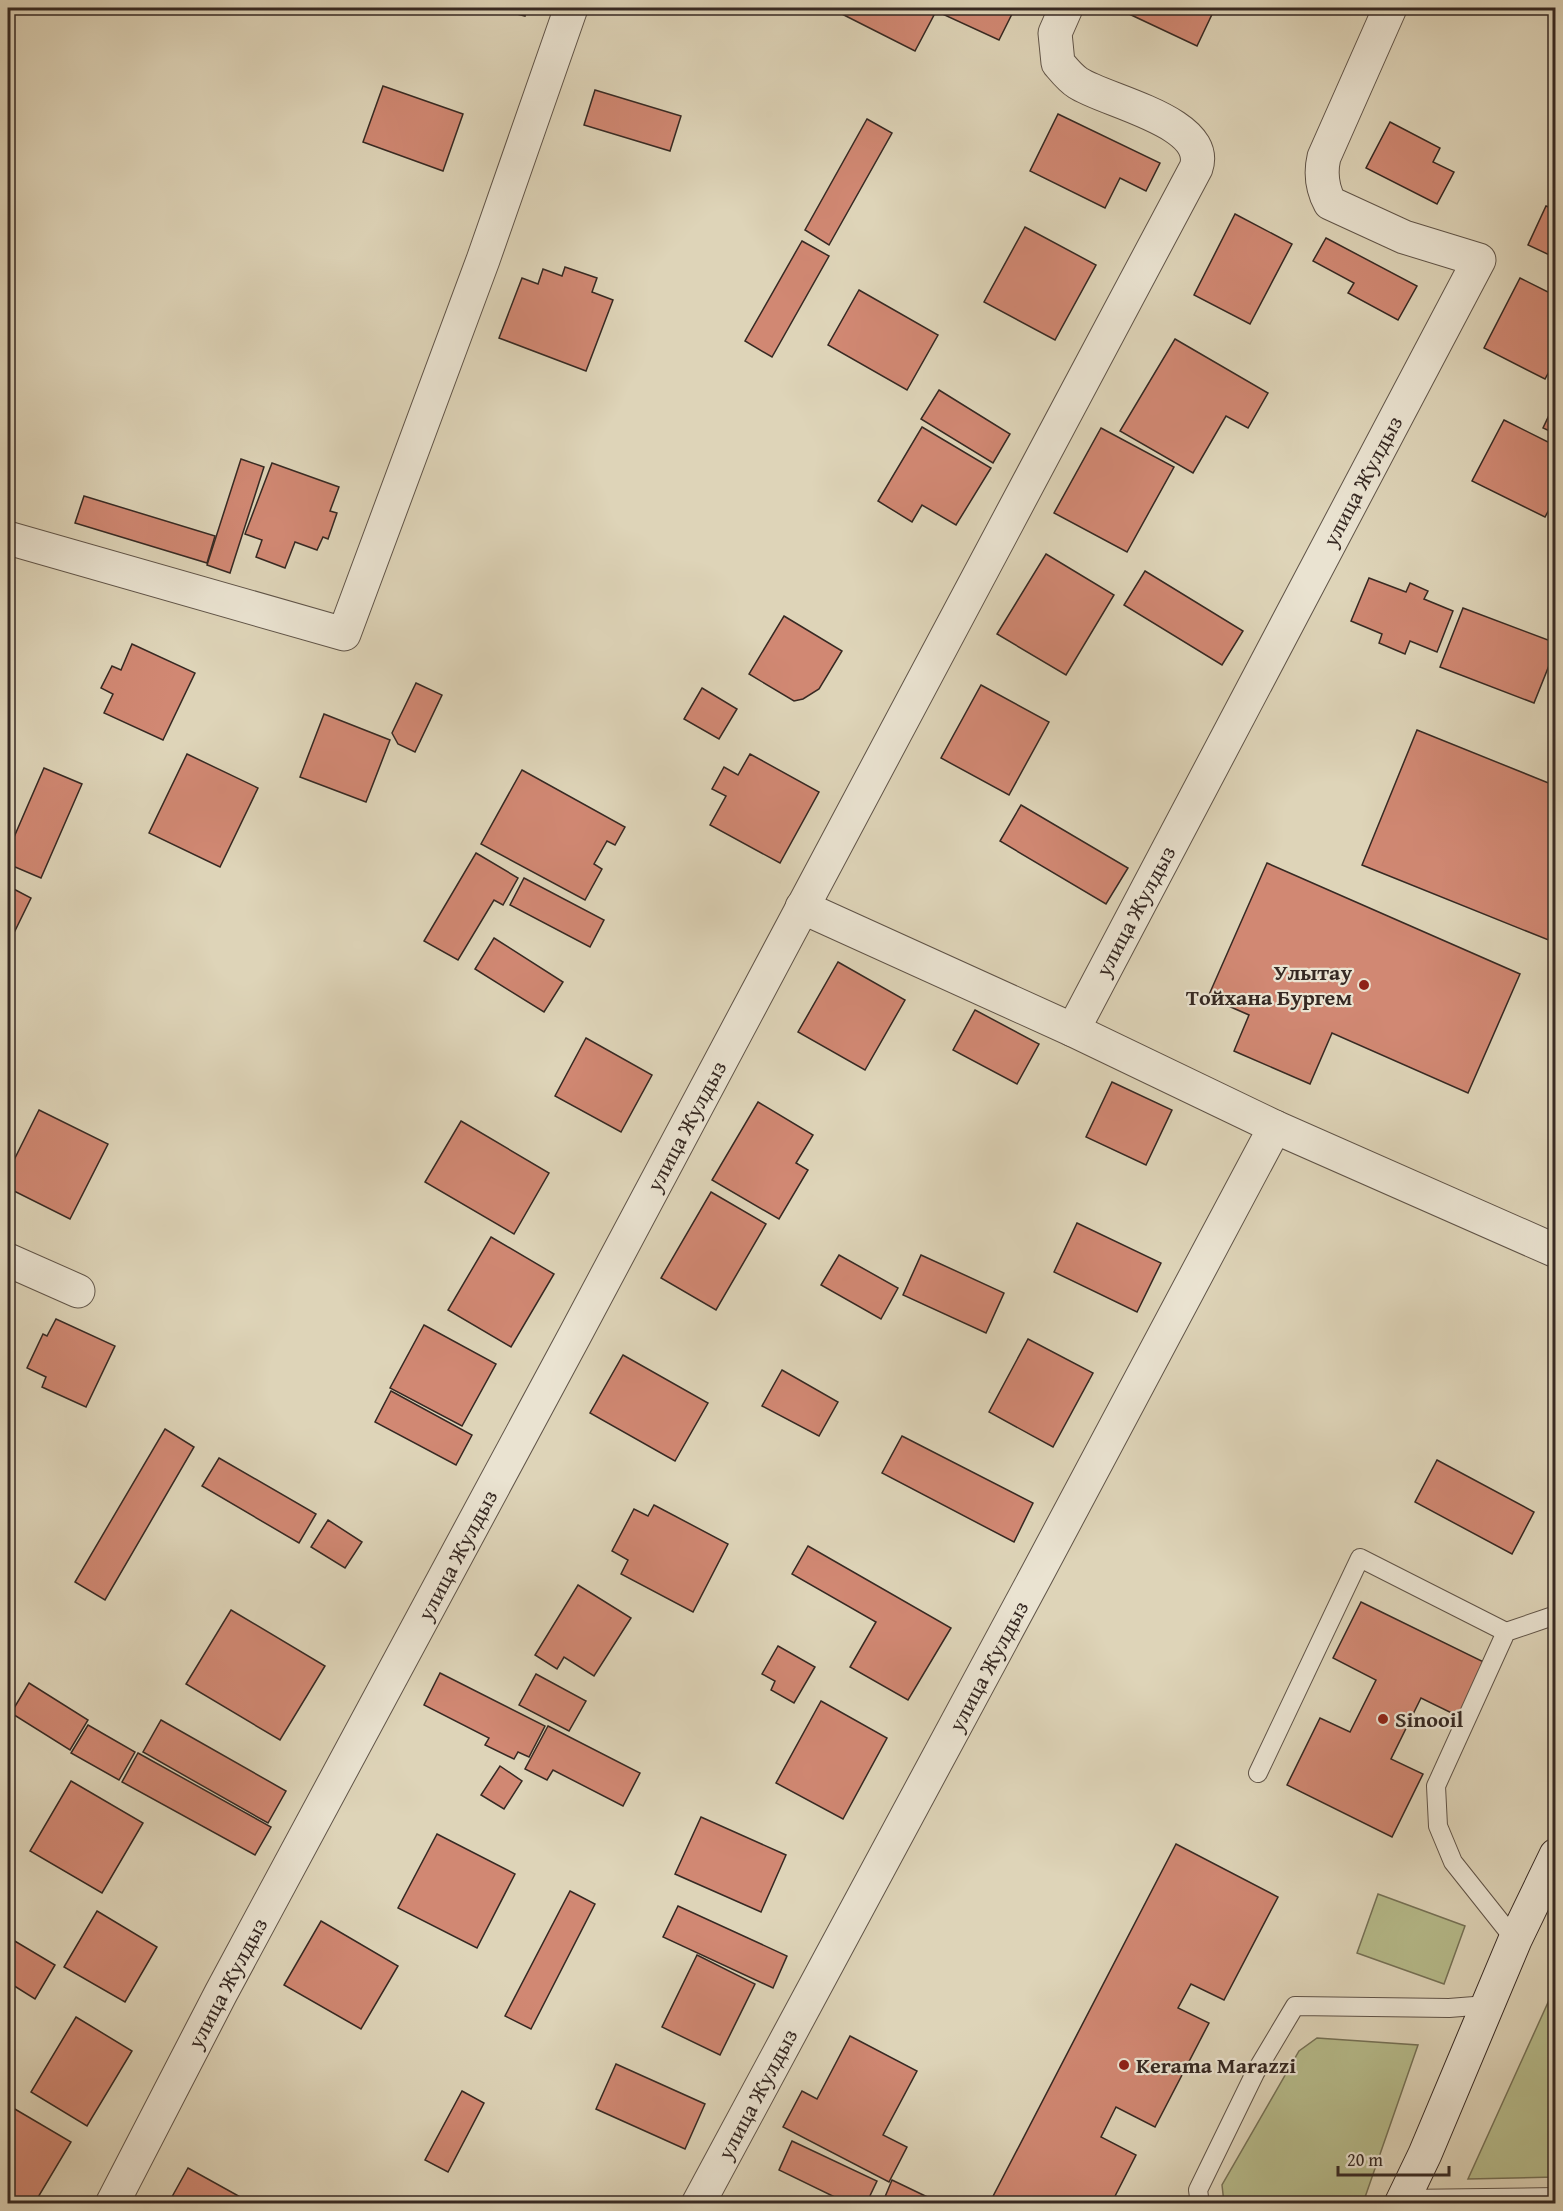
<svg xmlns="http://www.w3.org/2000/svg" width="1563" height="2211" viewBox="0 0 1563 2211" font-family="'Gentium Book Plus',serif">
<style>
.green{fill:#b6bb8b;stroke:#767257;stroke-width:1.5}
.building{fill:#d18873;stroke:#362923;stroke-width:1.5}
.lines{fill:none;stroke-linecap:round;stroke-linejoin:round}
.lane-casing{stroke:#605448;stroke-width:20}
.street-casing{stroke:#605448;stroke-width:35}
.secondary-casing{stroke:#362923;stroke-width:35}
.lane{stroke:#eae3d1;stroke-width:18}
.street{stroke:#eae3d1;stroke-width:33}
.secondary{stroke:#eae3d1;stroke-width:33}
.poi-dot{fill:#8f2418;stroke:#eae3d1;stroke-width:2}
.labels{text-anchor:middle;stroke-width:4.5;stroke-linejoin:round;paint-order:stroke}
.street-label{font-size:22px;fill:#362923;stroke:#eae3d1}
.poi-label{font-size:22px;font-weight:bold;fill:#362923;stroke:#eae3d1;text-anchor:start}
</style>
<rect width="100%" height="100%" fill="#ded4b8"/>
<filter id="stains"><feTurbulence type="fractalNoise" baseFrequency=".00333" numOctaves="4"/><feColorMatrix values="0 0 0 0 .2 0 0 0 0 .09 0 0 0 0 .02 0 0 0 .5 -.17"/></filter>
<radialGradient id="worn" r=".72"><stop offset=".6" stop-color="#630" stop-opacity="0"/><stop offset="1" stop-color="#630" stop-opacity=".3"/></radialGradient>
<g class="green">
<path d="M 1378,1894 L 1465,1926 L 1444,1984 L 1357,1953 Z"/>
<path d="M 1555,1987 L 1555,2177 L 1468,2179 Z"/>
<path d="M 1317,2038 L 1418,2045 L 1363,2203 L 1224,2203 L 1222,2185 L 1299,2051 Z"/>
</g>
<g class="building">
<path d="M 494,8 L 527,8 L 525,16 Z"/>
<path d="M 830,8 L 920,8 L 934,15 L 915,51 Z"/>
<path d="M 941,8 L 1015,8 L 999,40 L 938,12 Z"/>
<path d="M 1129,8 L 1215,8 L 1197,46 L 1127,13 Z"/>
<path d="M 383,86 L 463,114 L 443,171 L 363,142 Z"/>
<path d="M 595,90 L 681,116 L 670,151 L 584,125 Z"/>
<path d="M 1058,114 L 1160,163 L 1146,191 L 1120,178 L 1105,208 L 1030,171 Z"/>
<path d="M 867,119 L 892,133 L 829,245 L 805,230 Z"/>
<path d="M 1390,122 L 1440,148 L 1433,162 L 1454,172 L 1437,204 L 1366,168 Z"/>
<path d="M 1546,206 L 1556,210 L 1556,258 L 1528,245 Z"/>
<path d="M 1235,214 L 1292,244 L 1250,324 L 1194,295 Z"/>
<path d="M 1025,227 L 1096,265 L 1055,340 L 984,302 Z"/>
<path d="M 1326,238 L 1417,286 L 1398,320 L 1348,293 L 1354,283 L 1313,261 Z"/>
<path d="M 802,241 L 829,256 L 772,357 L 745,341 Z"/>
<path d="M 565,267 L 597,278 L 592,292 L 613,300 L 586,371 L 499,338 L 522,278 L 538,284 L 543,269 L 562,276 Z"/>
<path d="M 1520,278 L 1556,296 L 1556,359 L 1545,379 L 1484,348 Z"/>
<path d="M 859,290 L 938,335 L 907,390 L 828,345 Z"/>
<path d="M 1175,339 L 1268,393 L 1248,428 L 1226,416 L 1193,473 L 1120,431 Z"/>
<path d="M 939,390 L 1010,434 L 993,463 L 921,419 Z"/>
<path d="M 1552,409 L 1556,411 L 1556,434 L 1543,428 Z"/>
<path d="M 1504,420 L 1556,446 L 1556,497 L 1545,517 L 1472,481 Z"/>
<path d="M 922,427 L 991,468 L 956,525 L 922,505 L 912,522 L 878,501 Z"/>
<path d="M 1101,428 L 1174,467 L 1127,552 L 1054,513 Z"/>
<path d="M 241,459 L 264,467 L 230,573 L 207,565 Z"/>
<path d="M 272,463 L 339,487 L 330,511 L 337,513 L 328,539 L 323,537 L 317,550 L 295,542 L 285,568 L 256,557 L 262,540 L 245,534 Z"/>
<path d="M 84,496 L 215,536 L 207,563 L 75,523 Z"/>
<path d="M 1046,554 L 1114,595 L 1066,675 L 997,634 Z"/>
<path d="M 1145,571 L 1243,631 L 1222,665 L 1124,605 Z"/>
<path d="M 1369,578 L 1406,592 L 1410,583 L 1428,591 L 1424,599 L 1453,611 L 1437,652 L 1410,641 L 1405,654 L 1379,643 L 1382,634 L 1351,621 Z"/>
<path d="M 1463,608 L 1556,643 L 1556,648 L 1534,703 L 1440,667 Z"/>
<path d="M 784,616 L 842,651 L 819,689 L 803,699 L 794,701 L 749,674 Z"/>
<path d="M 132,644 L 195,673 L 163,740 L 104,713 L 113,694 L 101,688 L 112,666 L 121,670 Z"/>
<path d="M 416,683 L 442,695 L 415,752 L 398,744 L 392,733 Z"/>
<path d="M 981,685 L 1049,722 L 1009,795 L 941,758 Z"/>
<path d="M 702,688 L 737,709 L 719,739 L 684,719 Z"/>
<path d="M 324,714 L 390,740 L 366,802 L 300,777 Z"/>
<path d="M 1417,730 L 1556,786 L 1556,943 L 1362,865 Z"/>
<path d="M 187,754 L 258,788 L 220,867 L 149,833 Z"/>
<path d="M 750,754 L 819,792 L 780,863 L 710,825 L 726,796 L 712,789 L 724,767 L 738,775 Z"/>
<path d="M 44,768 L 82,784 L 41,878 L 8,864 L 8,851 Z"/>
<path d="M 522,770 L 625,827 L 615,845 L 607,841 L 594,864 L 602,869 L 585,900 L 481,844 Z"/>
<path d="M 1021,805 L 1128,868 L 1106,904 L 1000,841 Z"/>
<path d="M 476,853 L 518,878 L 503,905 L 494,900 L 458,960 L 424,941 Z"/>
<path d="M 1267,863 L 1520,974 L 1468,1093 L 1332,1033 L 1310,1084 L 1234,1051 L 1249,1015 L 1208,997 Z"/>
<path d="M 524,878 L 604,920 L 590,947 L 510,905 Z"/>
<path d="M 8,886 L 31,898 L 11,939 L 8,937 Z"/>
<path d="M 494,938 L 563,982 L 544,1012 L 475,969 Z"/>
<path d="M 838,962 L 905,1000 L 865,1070 L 798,1032 Z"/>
<path d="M 975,1010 L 1039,1044 L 1017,1084 L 953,1050 Z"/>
<path d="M 586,1038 L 652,1075 L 621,1132 L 555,1096 Z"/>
<path d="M 1112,1082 L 1172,1110 L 1146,1165 L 1086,1137 Z"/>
<path d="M 758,1102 L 813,1135 L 796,1163 L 808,1170 L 779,1219 L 712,1180 Z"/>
<path d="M 39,1110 L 108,1144 L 70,1219 L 8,1188 L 8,1172 Z"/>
<path d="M 461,1121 L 549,1173 L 514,1234 L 425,1182 Z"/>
<path d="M 711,1192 L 766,1224 L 716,1310 L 661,1278 Z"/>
<path d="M 1077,1223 L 1161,1263 L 1137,1312 L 1054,1272 Z"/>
<path d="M 491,1237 L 554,1274 L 511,1347 L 448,1310 Z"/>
<path d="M 839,1255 L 898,1288 L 881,1319 L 821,1285 Z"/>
<path d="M 921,1255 L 1004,1293 L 986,1333 L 903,1295 Z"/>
<path d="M 56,1319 L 115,1346 L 86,1407 L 42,1387 L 46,1377 L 27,1368 L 43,1334 L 47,1336 Z"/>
<path d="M 424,1325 L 496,1364 L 462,1426 L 390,1388 Z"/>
<path d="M 1028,1339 L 1093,1373 L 1053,1447 L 989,1412 Z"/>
<path d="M 623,1355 L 708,1403 L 675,1461 L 590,1413 Z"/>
<path d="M 782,1370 L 838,1402 L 819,1436 L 762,1406 Z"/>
<path d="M 391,1391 L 472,1435 L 456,1465 L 375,1422 Z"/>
<path d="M 165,1429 L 194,1447 L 105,1600 L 75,1582 Z"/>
<path d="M 902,1436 L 1033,1503 L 1014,1542 L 882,1473 Z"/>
<path d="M 219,1458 L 316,1514 L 299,1543 L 202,1486 Z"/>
<path d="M 1437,1460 L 1534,1512 L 1512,1554 L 1415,1502 Z"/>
<path d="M 654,1505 L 728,1544 L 693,1612 L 621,1574 L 628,1560 L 612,1551 L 634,1509 L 648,1516 Z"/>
<path d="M 328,1520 L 362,1542 L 345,1568 L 311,1547 Z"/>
<path d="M 808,1546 L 951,1628 L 908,1700 L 850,1667 L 876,1622 L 792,1574 Z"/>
<path d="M 578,1585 L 631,1618 L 594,1676 L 564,1657 L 557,1669 L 535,1655 Z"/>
<path d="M 1361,1602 L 1494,1667 L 1468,1721 L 1421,1698 L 1391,1759 L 1423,1774 L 1392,1837 L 1287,1785 L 1320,1718 L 1350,1732 L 1376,1680 L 1333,1658 Z"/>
<path d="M 231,1610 L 325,1666 L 280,1740 L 186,1684 Z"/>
<path d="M 778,1646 L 815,1667 L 794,1703 L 771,1690 L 775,1681 L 762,1674 Z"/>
<path d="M 440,1673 L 545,1726 L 529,1757 L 518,1752 L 514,1759 L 485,1745 L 489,1738 L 424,1705 Z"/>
<path d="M 536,1674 L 586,1701 L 569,1731 L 519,1705 Z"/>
<path d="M 29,1683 L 88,1720 L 70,1750 L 11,1713 Z"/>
<path d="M 821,1701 L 887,1738 L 843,1819 L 776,1783 Z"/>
<path d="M 161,1720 L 286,1791 L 268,1823 L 143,1752 Z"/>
<path d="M 88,1725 L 135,1752 L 119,1780 L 71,1753 Z"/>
<path d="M 548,1726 L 640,1773 L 623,1806 L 553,1770 L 547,1780 L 525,1769 Z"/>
<path d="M 138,1753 L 271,1827 L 255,1855 L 122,1782 Z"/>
<path d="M 500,1766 L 522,1781 L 504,1809 L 481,1795 Z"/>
<path d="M 71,1781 L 143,1823 L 102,1893 L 30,1851 Z"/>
<path d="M 701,1817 L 786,1855 L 761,1912 L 675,1874 Z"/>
<path d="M 437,1834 L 515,1874 L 477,1948 L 398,1908 Z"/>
<path d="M 1176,1844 L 1278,1897 L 1224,2000 L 1191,1984 L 1178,2008 L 1209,2023 L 1155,2127 L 1116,2107 L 1101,2137 L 1136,2155 L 1111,2204 L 989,2204 Z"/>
<path d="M 570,1891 L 595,1904 L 531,2029 L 505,2016 Z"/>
<path d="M 678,1906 L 787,1956 L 773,1988 L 663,1937 Z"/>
<path d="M 97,1911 L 157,1947 L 125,2002 L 64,1967 Z"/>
<path d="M 321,1921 L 398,1966 L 361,2029 L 284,1985 Z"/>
<path d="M 8,1937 L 55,1965 L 35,1999 L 8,1982 Z"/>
<path d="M 697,1955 L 755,1984 L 720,2055 L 662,2027 Z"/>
<path d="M 76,2017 L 132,2051 L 87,2126 L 31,2092 Z"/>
<path d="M 850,2036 L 917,2071 L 883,2135 L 907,2147 L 889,2182 L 783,2127 L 802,2091 L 817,2099 Z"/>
<path d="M 616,2064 L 705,2104 L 685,2149 L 596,2109 Z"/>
<path d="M 462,2091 L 484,2103 L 448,2172 L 425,2160 Z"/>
<path d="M 8,2105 L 71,2142 L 34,2204 L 14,2204 L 8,2200 Z"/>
<path d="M 792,2141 L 877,2181 L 866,2204 L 849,2204 L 779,2170 Z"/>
<path d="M 188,2168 L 253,2204 L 168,2204 Z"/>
<path d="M 892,2180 L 942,2204 L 882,2204 Z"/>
</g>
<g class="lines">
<g class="lane-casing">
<g id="lane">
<path d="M 1258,1773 L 1360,1558 L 1506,1632"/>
<path d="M 1515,1940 L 1453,1862 L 1438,1826 L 1436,1786 L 1506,1632 L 1556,1615"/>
<path d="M 1403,2199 L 1556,2197"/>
<path d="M 1200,2204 L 1198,2190 L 1255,2073 L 1295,2006 L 1449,2008 L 1487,2005"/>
</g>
</g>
<g class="street-casing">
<g id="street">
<path d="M 8,538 L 344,634 L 483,260 L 571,8"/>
<path d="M 802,907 L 1073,1030 L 1275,1127 L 1556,1251"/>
<path d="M 1073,1030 L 1479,260 L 1404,237 L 1330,203 C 1322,188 1320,174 1324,157 L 1390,8"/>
<path d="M 8,1260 L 78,1291"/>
<path d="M 112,2204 L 221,1993 L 575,1335 L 1196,168 C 1212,122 1105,101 1078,83 C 1070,78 1064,70 1058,63 L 1055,33 L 1066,8"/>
<path d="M 698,2204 L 1037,1574 L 1275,1127"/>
</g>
</g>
<g class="secondary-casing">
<path id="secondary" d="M 1401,2204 L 1425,2154 L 1515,1940 L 1556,1855"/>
</g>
<use href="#lane" class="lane"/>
<use href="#street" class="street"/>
<use href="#secondary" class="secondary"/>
</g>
<g class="poi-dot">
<circle cx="1364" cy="985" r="6"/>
<circle cx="1383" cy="1719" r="6"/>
<circle cx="1124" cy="2065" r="6"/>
</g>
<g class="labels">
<g class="street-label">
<text transform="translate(1362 481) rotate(-62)" y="8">улица Жулдыз</text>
<text transform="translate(1135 911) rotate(-62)" y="8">улица Жулдыз</text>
<text transform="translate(686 1126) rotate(-62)" y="8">улица Жулдыз</text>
<text transform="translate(457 1555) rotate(-62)" y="8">улица Жулдыз</text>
<text transform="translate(988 1666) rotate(-62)" y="8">улица Жулдыз</text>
<text transform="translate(227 1983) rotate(-62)" y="8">улица Жулдыз</text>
<text transform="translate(757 2094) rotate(-62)" y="8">улица Жулдыз</text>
</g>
<g class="poi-label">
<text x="1352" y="980" text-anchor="end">Улытау<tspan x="1352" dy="25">Тойхана Бургем</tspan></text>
<text x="1395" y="1727">Sinooil</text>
<text x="1136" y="2073">Kerama Marazzi</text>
</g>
</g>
<rect width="1563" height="2211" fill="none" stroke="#ded4b8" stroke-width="30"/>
<rect x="9" y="9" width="1545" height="2193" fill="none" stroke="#362923" stroke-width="3"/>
<rect x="15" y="15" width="1533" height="2181" fill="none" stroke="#362923" stroke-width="1.5"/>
<path d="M1338 2166v9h111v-9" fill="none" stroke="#362923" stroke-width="3"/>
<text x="1347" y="2166" font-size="18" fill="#362923" stroke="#eae3d1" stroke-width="4.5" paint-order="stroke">20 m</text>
<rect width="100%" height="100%" filter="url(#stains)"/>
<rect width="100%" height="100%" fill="url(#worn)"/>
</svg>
